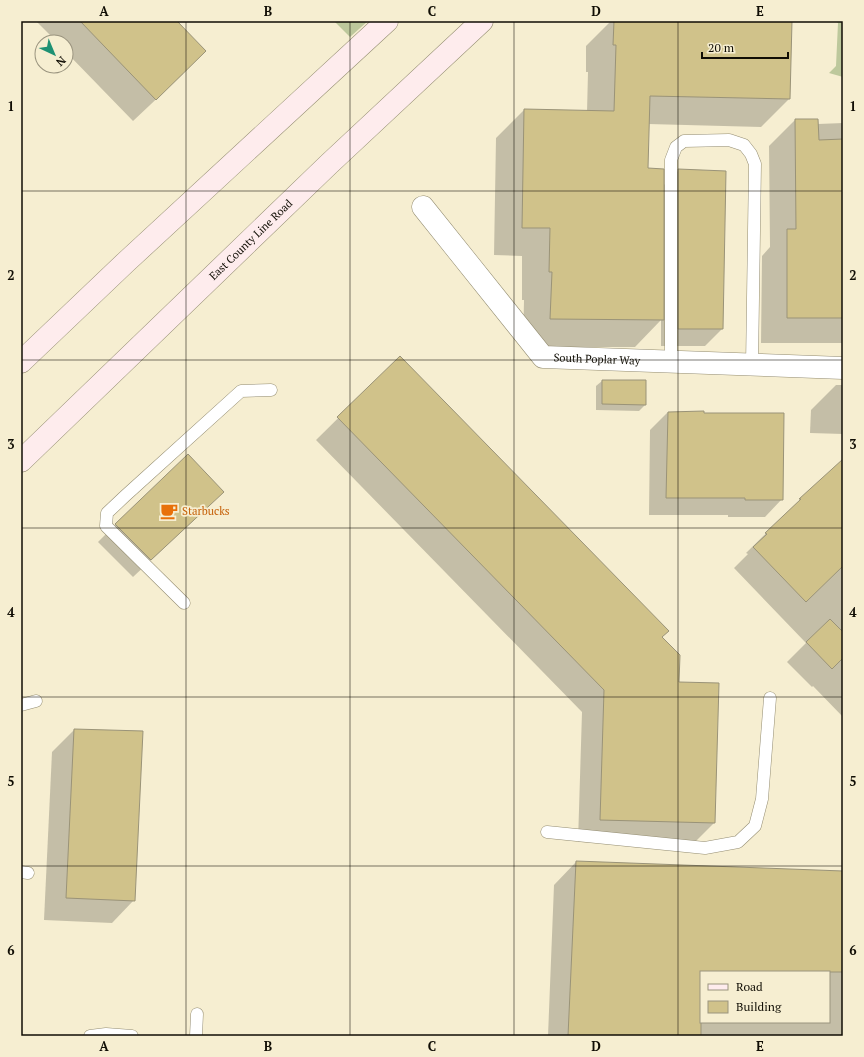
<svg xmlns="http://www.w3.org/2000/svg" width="864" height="1057" viewBox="0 0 864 1057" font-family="'PT Serif',serif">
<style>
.green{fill:#bdc89c}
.shadow{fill:#0003;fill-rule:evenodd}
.building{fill:#d0c28a;stroke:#9a9378}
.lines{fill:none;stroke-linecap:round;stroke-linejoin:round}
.service-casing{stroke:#948d72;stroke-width:13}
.minor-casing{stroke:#948d72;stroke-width:23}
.secondary-casing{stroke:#948d72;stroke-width:23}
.service{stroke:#fff;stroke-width:12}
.minor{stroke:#fff;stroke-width:22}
.secondary{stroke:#feeced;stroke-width:22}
.grid{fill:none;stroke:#100d04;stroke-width:1;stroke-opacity:0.55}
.labels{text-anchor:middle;stroke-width:3.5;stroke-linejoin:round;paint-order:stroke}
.street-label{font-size:11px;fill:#100d04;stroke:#f6eed1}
.food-label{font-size:11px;fill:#c56008;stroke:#f6eed1;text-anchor:start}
.neatline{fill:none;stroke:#100d04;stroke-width:1.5}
.grid-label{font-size:13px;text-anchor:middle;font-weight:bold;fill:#100d04}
</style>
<rect width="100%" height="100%" fill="#f6eed1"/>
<g class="green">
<path d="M 334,21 L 368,21 L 350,37 Z"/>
<path d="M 836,21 L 843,21 L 843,77 L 829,73 L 836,66 L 838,23 Z"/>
</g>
<g class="shadow">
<path d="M 36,21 L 175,21 L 183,74 L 133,121 L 66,52 L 66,42 L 57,42 Z"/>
<path d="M 611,21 L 750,21 L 789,99 L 761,127 L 648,124 L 647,169 L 662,187 L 679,170 L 725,172 L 722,329 L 705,346 L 661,346 L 661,320 L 635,347 L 523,347 L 524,300 L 522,300 L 522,256 L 494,255 L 496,138 L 524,110 L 587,112 L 588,72 L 586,72 L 586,46 Z"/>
<path d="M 795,120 L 818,124 L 843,123 L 843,343 L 761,343 L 762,256 L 770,247 L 769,146 Z"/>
<path d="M 400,357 L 678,683 L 714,823 L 692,845 L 578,842 L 582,712 L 316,440 Z"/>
<path d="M 602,381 L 645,405 L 639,411 L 596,410 L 596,386 Z"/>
<path d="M 836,385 L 843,385 L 843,434 L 810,433 L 811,410 Z"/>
<path d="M 668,412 L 703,412 L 703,414 L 782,499 L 765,517 L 728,517 L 728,515 L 649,515 L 650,430 Z"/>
<path d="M 843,460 L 843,717 L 813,686 L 812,687 L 787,662 L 806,643 L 734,568 L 748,554 L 746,553 L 800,500 Z"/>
<path d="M 205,509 L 133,577 L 98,542 L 116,524 Z"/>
<path d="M 74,730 L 134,900 L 112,923 L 44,920 L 52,752 Z"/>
<path d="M 576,862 L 843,872 L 843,1036 L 548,1036 L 554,885 ZM 701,972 L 829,972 L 829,1022 L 701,1022 Z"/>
</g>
<g class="building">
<path d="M 80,21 L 177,21 L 206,51 L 156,100 Z"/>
<path d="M 614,21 L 792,21 L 790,99 L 650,96 L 648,168 L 664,169 L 664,320 L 550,319 L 552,272 L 549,272 L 550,228 L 522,228 L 524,109 L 614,111 L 616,45 L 613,45 Z"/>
<path d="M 795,119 L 818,119 L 819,140 L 843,139 L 843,318 L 787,318 L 787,229 L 796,229 Z"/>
<path d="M 678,169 L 726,171 L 723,329 L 678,329 Z"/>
<path d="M 400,356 L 669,631 L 662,637 L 680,655 L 679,682 L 719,683 L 715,823 L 600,820 L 604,690 L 337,417 Z"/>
<path d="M 602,380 L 646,380 L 646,405 L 602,404 Z"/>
<path d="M 704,411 L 704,413 L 784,413 L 783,500 L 745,500 L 745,498 L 666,498 L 668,412 Z"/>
<path d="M 188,454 L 224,492 L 151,560 L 115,524 Z"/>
<path d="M 843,459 L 843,566 L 806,602 L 753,547 L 767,534 L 765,533 L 801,499 L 799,499 Z"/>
<path d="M 830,619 L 843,632 L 843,658 L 832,669 L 806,642 Z"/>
<path d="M 74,729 L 143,731 L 135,901 L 66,898 Z"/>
<path d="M 576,861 L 843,871 L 843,972 L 701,972 L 701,1036 L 568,1036 Z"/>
</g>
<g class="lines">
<g class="service-casing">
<g id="service">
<path d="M 671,362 L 671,160 L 676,147 L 684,141 L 729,140 L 744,145 L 751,154 L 755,164 L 752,365"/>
<path d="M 184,603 L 106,526 L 107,513 L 125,496 L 241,391 L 271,390"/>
<path d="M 21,705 L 36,701"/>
<path d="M 547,832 L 705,848 L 738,842 L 755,826 L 762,799 L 770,698"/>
<path d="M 21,872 L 28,873"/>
<path d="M 90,1036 L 106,1034 L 132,1036"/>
<path d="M 196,1036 L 197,1014"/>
</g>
</g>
<g class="minor-casing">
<g id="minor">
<path id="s1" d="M 423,207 L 543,357 L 843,368"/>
</g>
</g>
<g class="secondary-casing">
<g id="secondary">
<path d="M 21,362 L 126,262 L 387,21"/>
<path id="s2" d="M 21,461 L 329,164 L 482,21"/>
</g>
</g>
<use href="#service" class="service"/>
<use href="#minor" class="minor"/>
<use href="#secondary" class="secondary"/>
</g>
<path class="grid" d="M 186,21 L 186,1036M 350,21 L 350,1036M 514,21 L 514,1036M 678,21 L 678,1036M 21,191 L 843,191M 21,360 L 843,360M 21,528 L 843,528M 21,697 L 843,697M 21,866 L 843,866"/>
<defs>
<g id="cafe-bare" transform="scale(1.38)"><path d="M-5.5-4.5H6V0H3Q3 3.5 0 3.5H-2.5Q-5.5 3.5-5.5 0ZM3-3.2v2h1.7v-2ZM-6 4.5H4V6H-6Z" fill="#e8710a" stroke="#f6eed1" stroke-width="2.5" paint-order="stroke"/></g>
</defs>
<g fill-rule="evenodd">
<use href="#cafe-bare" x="169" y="511"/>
</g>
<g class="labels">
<g class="street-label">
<text dy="4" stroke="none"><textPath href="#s2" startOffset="319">East County Line Road</textPath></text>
<text dy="4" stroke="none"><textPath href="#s1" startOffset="246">South Poplar Way</textPath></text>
</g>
<g class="food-label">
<text x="182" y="515">Starbucks</text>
</g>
</g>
<rect width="864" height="1057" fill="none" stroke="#f6eed1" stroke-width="44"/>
<rect x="700" y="971" width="130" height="52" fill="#f6eed1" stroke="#9a947f"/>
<rect x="708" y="984" width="20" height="6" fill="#feeced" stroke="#9a947f"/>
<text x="736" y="991" font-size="12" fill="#100d04">Road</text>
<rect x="708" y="1001" width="20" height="12" fill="#d0c28a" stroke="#9a947f"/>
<text x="736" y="1011" font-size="12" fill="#100d04">Building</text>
<g transform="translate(54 54) rotate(136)"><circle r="19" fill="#f6eed1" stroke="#9a947f"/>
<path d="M0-3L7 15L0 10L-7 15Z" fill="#1e9173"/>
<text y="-6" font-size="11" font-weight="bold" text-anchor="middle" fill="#100d04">N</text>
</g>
<path d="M702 52v6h86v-6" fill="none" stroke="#100d04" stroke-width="2"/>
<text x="708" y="52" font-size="12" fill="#100d04" stroke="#f6eed1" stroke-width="3" paint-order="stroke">20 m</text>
<rect x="22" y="22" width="820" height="1013" class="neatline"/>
<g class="grid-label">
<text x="104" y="16">A</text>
<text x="268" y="16">B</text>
<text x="432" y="16">C</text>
<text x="596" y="16">D</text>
<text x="760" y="16">E</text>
<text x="11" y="111">1</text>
<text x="853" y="111">1</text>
<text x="11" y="280">2</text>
<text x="853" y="280">2</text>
<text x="11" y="449">3</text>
<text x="853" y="449">3</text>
<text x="11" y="617">4</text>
<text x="853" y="617">4</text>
<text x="11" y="786">5</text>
<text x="853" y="786">5</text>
<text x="11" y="955">6</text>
<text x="853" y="955">6</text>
<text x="104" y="1051">A</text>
<text x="268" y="1051">B</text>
<text x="432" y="1051">C</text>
<text x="596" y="1051">D</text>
<text x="760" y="1051">E</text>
</g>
</svg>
